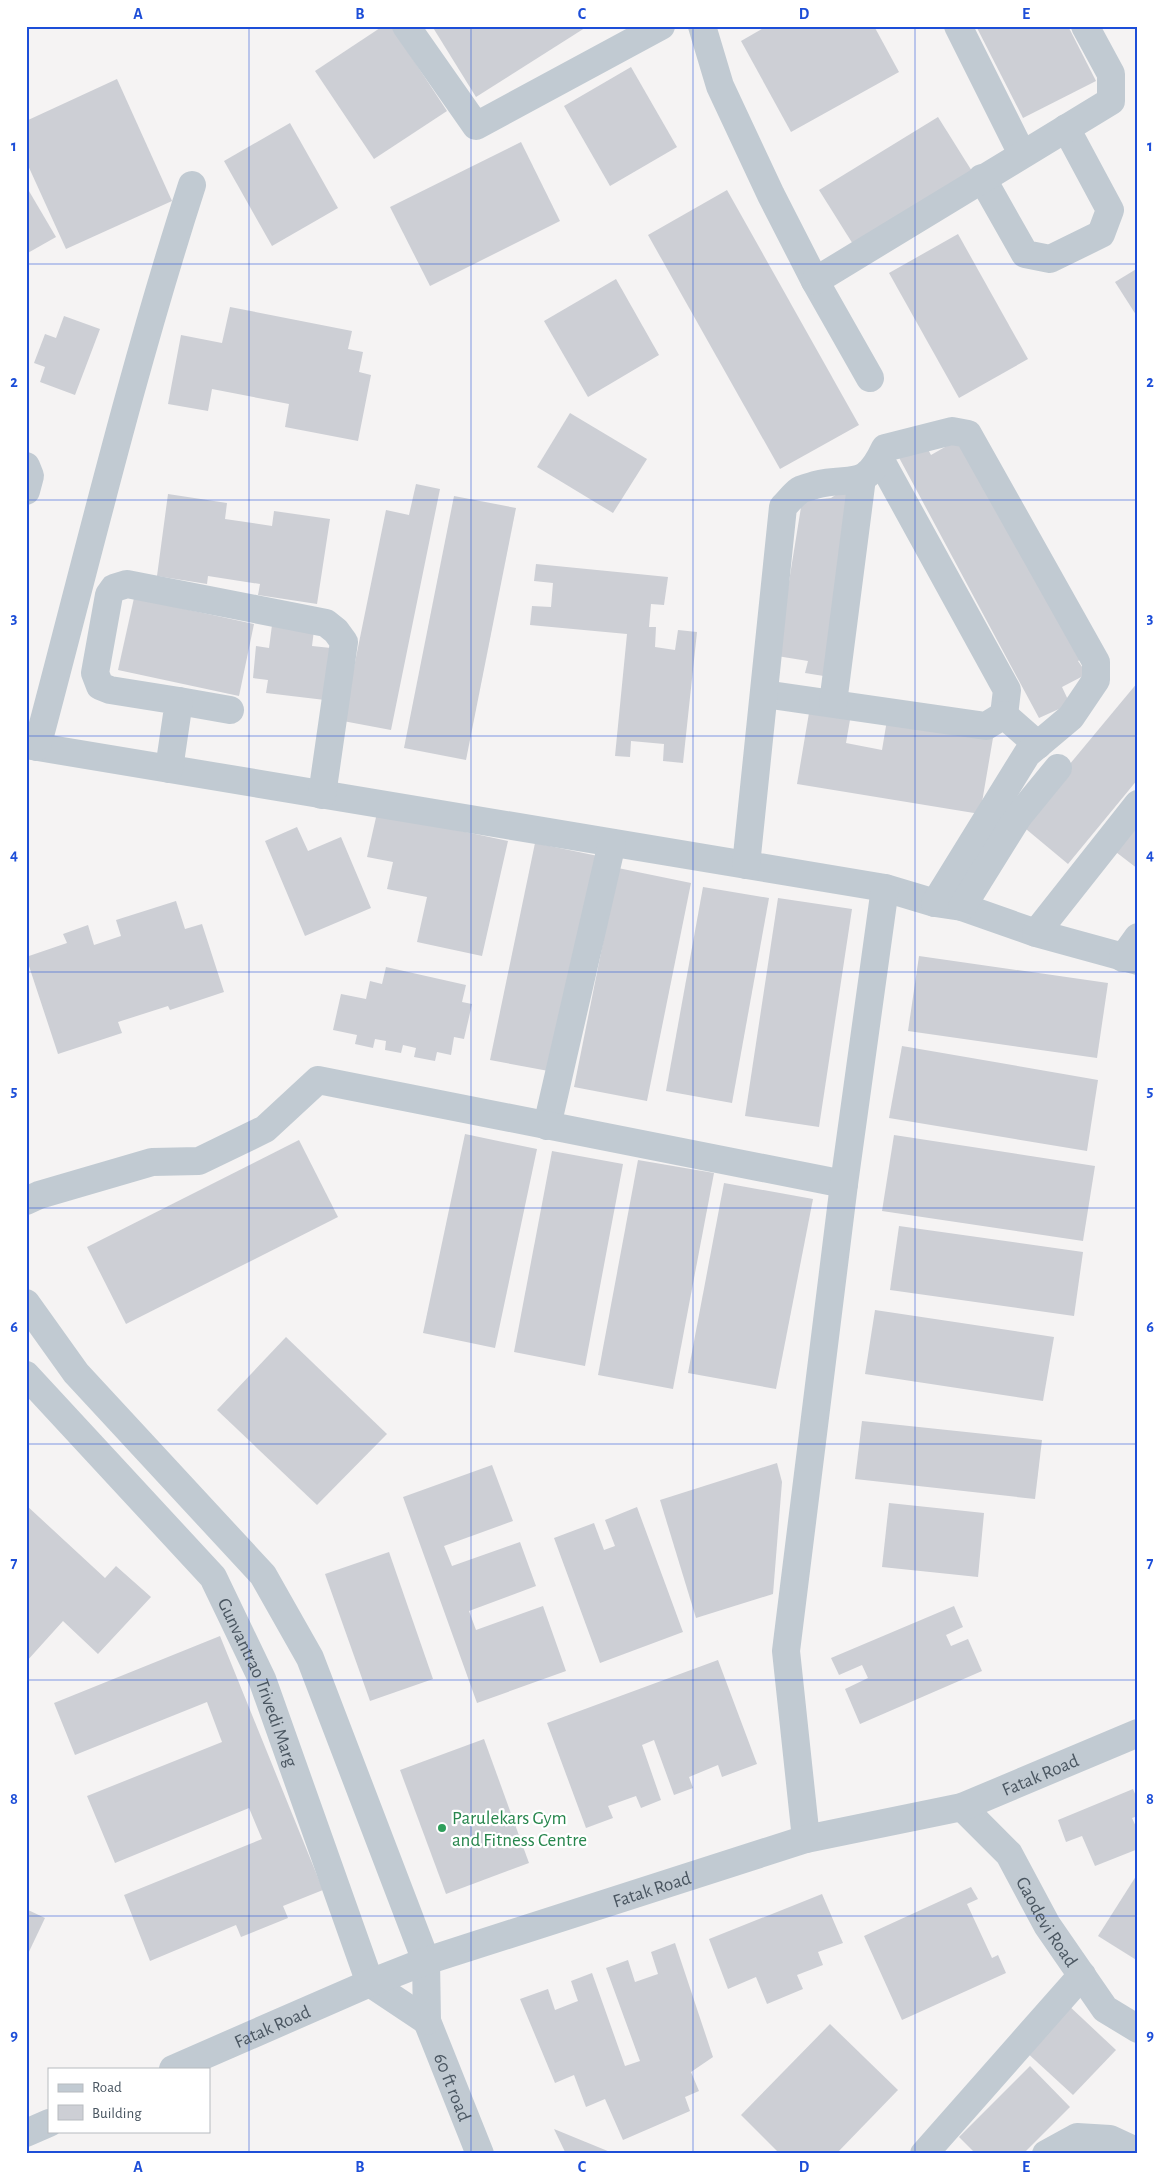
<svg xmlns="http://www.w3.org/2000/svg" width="1164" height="2180" viewBox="0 0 1164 2180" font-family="'Alegreya Sans',sans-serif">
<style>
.building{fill:#cdcfd5}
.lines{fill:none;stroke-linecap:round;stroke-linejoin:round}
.minor{stroke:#c1cad2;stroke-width:28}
.grid{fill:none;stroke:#1d4ed8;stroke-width:1;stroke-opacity:0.55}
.leisure-dot{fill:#2e9e5b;stroke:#fff;stroke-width:2}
.labels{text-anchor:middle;stroke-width:4.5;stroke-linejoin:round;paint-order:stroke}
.street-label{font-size:19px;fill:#4a5661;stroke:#fff}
.leisure-label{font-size:19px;fill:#27864d;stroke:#fff;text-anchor:start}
.neatline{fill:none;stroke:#1d4ed8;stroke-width:2}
.grid-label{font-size:16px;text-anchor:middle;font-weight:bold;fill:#1d4ed8}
</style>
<rect width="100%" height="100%" fill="#f5f3f3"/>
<g class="building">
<path d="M 383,26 L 391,26 L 447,111 L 374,159 L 315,71 Z"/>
<path d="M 432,26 L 588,26 L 476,97 Z"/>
<path d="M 767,26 L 874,26 L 899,72 L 791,132 L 741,41 Z"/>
<path d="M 976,26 L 1068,26 L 1096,81 L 1023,118 Z"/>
<path d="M 631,67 L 677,147 L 610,186 L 564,106 Z"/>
<path d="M 117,79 L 172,201 L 66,249 L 26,161 L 26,121 Z"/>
<path d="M 938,117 L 975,176 L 856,249 L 819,190 Z"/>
<path d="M 290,123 L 338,208 L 272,246 L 224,161 Z"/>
<path d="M 521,142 L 560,221 L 430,286 L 390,207 Z"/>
<path d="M 26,186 L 56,237 L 26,254 Z"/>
<path d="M 727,190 L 859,425 L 780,469 L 648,235 Z"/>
<path d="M 958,234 L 1028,359 L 959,398 L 889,273 Z"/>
<path d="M 1138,268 L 1138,318 L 1115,282 Z"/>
<path d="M 616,279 L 659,355 L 588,397 L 544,321 Z"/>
<path d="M 230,307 L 352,331 L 348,349 L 363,352 L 359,372 L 371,375 L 358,441 L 285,427 L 289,404 L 212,389 L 208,411 L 168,404 L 181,335 L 222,343 Z"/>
<path d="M 64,316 L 100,329 L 75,395 L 40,382 L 45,367 L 34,363 L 45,334 L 56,338 Z"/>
<path d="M 570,413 L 647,459 L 613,513 L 537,467 Z"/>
<path d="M 959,439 L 1086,657 L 1078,661 L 1087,674 L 1062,687 L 1070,704 L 1039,718 L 896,452 L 923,440 L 931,455 Z"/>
<path d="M 416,484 L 440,489 L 391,730 L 343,721 L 386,510 L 409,515 Z"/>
<path d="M 840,492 L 860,495 L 830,677 L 805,673 L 808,661 L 777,656 L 802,501 L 831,498 Z"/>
<path d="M 168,494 L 227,503 L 225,519 L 272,526 L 274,511 L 330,519 L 317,604 L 258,595 L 260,584 L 208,576 L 207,584 L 157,576 Z"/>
<path d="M 454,496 L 516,508 L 466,760 L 404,748 Z"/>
<path d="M 536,564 L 668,577 L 664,605 L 651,604 L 649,627 L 656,627 L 655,647 L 675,650 L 678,630 L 697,632 L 683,763 L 663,761 L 664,744 L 631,741 L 630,757 L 615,756 L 627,634 L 530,625 L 532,606 L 551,607 L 553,583 L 534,581 Z"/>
<path d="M 134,598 L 254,624 L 239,696 L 118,670 Z"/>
<path d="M 272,625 L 314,630 L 312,646 L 331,648 L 325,700 L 266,693 L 268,680 L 253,678 L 256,646 L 269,648 Z"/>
<path d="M 1138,682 L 1138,779 L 1068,864 L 1020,824 Z"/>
<path d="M 810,707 L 851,714 L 846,743 L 882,750 L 887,720 L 993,738 L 980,814 L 797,784 Z"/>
<path d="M 377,813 L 508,841 L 482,956 L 417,942 L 427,897 L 387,889 L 393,862 L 367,857 Z"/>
<path d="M 1138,818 L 1138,869 L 1112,849 Z"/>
<path d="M 297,827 L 308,851 L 341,837 L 371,908 L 305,936 L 265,841 Z"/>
<path d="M 535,843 L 598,856 L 554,1072 L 490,1060 Z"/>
<path d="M 618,868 L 691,883 L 647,1101 L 574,1087 Z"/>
<path d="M 703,887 L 769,898 L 732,1103 L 666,1091 Z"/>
<path d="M 778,898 L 852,909 L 819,1127 L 745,1116 Z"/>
<path d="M 176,901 L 185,929 L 202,924 L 224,992 L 170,1010 L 168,1006 L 118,1022 L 122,1033 L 58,1054 L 26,957 L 67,943 L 63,934 L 88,925 L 94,945 L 121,936 L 116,920 Z"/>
<path d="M 919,956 L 1108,983 L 1097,1058 L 908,1031 Z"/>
<path d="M 386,967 L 466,985 L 462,1002 L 472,1004 L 464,1039 L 454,1037 L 451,1055 L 437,1052 L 435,1061 L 414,1057 L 416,1048 L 403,1045 L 401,1053 L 385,1050 L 386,1041 L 375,1039 L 373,1048 L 355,1044 L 357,1035 L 333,1030 L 341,994 L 366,999 L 370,981 L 382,984 Z"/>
<path d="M 902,1046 L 1098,1080 L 1087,1151 L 889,1118 Z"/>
<path d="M 465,1134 L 537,1149 L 495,1348 L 423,1333 Z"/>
<path d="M 894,1135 L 1095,1166 L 1083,1241 L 882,1211 Z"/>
<path d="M 299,1140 L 338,1217 L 126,1324 L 87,1247 Z"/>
<path d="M 552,1151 L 623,1164 L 585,1366 L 514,1352 Z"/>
<path d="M 638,1160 L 714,1173 L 673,1389 L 598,1375 Z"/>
<path d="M 724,1183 L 813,1199 L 776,1389 L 688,1373 Z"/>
<path d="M 899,1226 L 1083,1252 L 1074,1316 L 890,1290 Z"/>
<path d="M 875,1310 L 1054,1337 L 1043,1401 L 865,1374 Z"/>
<path d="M 286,1337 L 387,1434 L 317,1505 L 217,1410 Z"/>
<path d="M 862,1421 L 1042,1440 L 1035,1499 L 855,1479 Z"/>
<path d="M 777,1463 L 782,1482 L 773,1594 L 696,1618 L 660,1500 Z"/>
<path d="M 492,1465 L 513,1521 L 444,1546 L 452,1566 L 520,1542 L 536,1586 L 469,1611 L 476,1630 L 543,1606 L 566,1671 L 477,1703 L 403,1497 Z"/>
<path d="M 889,1503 L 984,1513 L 978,1577 L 882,1567 Z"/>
<path d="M 26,1505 L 105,1578 L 116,1566 L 151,1597 L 98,1654 L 63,1621 L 26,1662 Z"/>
<path d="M 637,1507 L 683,1632 L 600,1663 L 554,1538 L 594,1523 L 604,1550 L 615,1546 L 605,1520 Z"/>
<path d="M 389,1552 L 433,1679 L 370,1701 L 325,1574 Z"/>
<path d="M 954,1606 L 963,1627 L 946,1635 L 951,1646 L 968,1639 L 982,1671 L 860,1724 L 845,1689 L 868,1678 L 862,1665 L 839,1675 L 831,1658 Z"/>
<path d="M 220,1636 L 323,1890 L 283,1906 L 288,1918 L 241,1937 L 236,1925 L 150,1961 L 124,1895 L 262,1839 L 249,1808 L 115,1863 L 87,1796 L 222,1742 L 207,1702 L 75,1755 L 54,1703 Z"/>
<path d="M 718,1660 L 757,1764 L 722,1777 L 718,1765 L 689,1777 L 693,1788 L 674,1795 L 654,1740 L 642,1745 L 661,1800 L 641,1808 L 636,1796 L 608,1806 L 613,1818 L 586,1828 L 547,1723 Z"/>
<path d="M 484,1739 L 529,1863 L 446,1894 L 400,1770 Z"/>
<path d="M 1133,1789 L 1138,1801 L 1138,1816 L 1132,1818 L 1138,1831 L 1138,1849 L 1095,1866 L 1082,1836 L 1066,1842 L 1058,1820 Z"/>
<path d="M 1138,1873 L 1138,1961 L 1098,1936 Z"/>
<path d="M 971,1887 L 978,1899 L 967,1904 L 992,1958 L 998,1955 L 1006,1973 L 902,2020 L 864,1936 Z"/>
<path d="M 822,1894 L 843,1943 L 818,1952 L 823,1965 L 797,1975 L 803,1989 L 767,2004 L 756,1977 L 728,1989 L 709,1939 Z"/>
<path d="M 26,1909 L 45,1918 L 26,1958 Z"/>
<path d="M 675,1943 L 713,2057 L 691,2072 L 699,2091 L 685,2097 L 690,2111 L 623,2140 L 605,2099 L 586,2107 L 574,2075 L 555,2083 L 520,1999 L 548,1989 L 555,2010 L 578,2001 L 571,1981 L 592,1973 L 625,2066 L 640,2061 L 606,1968 L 628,1960 L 635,1982 L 658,1974 L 651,1952 Z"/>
<path d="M 1067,2004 L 1116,2050 L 1073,2095 L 1024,2050 Z"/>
<path d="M 830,2024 L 898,2090 L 836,2154 L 780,2154 L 741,2115 Z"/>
<path d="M 1030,2066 L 1070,2107 L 1023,2154 L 976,2154 L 959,2137 Z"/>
<path d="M 554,2129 L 615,2154 L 566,2154 Z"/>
</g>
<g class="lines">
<g class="minor">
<path d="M 406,26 L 476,126 L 661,26"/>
<path d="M 702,26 L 720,86 L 771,195 L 815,281 L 870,378"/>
<path d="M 958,26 L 1022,154"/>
<path d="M 982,178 L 1025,254 L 1050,259 L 1101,234 L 1110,210 L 1066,128"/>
<path d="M 815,281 L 1111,101 L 1111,74 L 1085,26"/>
<path d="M 880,459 L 1007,690 L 1004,715"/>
<path d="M 26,466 L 30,476 L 26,491"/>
<path d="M 764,694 L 986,726 L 1004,715 L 1038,745"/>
<path d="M 179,701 L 230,710"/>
<path d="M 833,703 L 862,478"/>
<path d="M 26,745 L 885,888 L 935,903 L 962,907 L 1036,933 L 1138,961"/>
<path d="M 37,747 C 87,559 132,370 192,185"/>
<path d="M 169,769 L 179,701 L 110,690 L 100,686 L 95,673 L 109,595 L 114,588 L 127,584 L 326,623 L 336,631 L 344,642 L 322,795"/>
<path d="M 746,865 L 783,507 C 788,502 794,494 800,490 C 804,488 810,487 815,485 C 852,475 864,493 885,448 L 952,431 L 968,434 L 1096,662 L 1096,680 L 1071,717 L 1027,754 L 935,903"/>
<path d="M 962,907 L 1018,817 L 1058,768"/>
<path d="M 1036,933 L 1138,804"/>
<path d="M 1123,958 L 1138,937"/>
<path d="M 547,1126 L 612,843"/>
<path d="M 26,1201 L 39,1195 L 152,1162 L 199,1161 L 265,1129 L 318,1080 L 844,1184"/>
<path id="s1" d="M 26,1303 L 76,1373 L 263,1575 L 310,1658 L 426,1961 L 427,2021 L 480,2154"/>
<path id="s2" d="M 26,1375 L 213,1577 L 262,1679 L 370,1983 L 427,2021"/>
<path id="s3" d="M 962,1807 L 1009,1854 L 1047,1925 L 1105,2009 L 1138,2029"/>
<path d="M 806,1839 L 786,1651 L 844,1184 L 885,888"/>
<path id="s4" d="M 173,2069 L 370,1983 L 426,1961 L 806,1839 L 962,1807 L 1138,1733"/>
<path d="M 26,2133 L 49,2123"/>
<path d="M 924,2154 L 1082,1975"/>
<path d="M 1046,2154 L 1077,2137 L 1110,2139 L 1138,2152"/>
</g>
</g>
<path class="grid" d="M 249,26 L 249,2154M 471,26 L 471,2154M 693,26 L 693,2154M 915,26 L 915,2154M 26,264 L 1138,264M 26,500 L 1138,500M 26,736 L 1138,736M 26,972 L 1138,972M 26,1208 L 1138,1208M 26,1444 L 1138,1444M 26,1680 L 1138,1680M 26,1916 L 1138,1916"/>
<circle class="leisure-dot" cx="442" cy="1828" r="5"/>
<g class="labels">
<g class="street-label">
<text dy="7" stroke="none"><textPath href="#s2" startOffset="390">Gunvantrao Trivedi Marg</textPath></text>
<text dy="7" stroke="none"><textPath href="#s4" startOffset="918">Fatak Road</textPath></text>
<text dy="7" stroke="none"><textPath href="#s4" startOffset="512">Fatak Road</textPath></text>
<text dy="7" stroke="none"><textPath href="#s3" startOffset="144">Gaodevi Road</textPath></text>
<text dy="7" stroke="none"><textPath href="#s4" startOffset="108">Fatak Road</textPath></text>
<text dy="7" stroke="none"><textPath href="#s1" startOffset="912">60 ft road</textPath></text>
</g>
<g class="leisure-label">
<text x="452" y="1824">Parulekars Gym<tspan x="452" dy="22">and Fitness Centre</tspan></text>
</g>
</g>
<rect width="1164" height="2180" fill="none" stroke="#ffffff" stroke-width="55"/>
<rect x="48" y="2068" width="162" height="65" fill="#ffffff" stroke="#b7bbc0"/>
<rect x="58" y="2084" width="25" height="8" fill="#c1cad2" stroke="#b7bbc0"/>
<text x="92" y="2092" font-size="15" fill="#4a5661">Road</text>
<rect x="58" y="2105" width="25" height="15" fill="#cdcfd5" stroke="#b7bbc0"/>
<text x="92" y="2118" font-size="15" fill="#4a5661">Building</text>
<rect x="28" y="28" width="1108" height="2124" class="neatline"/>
<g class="grid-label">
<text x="138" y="19">A</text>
<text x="360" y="19">B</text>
<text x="582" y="19">C</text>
<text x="804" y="19">D</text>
<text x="1026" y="19">E</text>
<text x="14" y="151">1</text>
<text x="1150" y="151">1</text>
<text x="14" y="387">2</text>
<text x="1150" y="387">2</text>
<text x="14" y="623">3</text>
<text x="1150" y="623">3</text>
<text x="14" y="860">4</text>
<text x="1150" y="860">4</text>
<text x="14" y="1096">5</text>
<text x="1150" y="1096">5</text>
<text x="14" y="1332">6</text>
<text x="1150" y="1332">6</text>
<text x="14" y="1568">7</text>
<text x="1150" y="1568">7</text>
<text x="14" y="1804">8</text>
<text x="1150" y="1804">8</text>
<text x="14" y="2040">9</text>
<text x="1150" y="2040">9</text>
<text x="138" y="2172">A</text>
<text x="360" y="2172">B</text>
<text x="582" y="2172">C</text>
<text x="804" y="2172">D</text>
<text x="1026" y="2172">E</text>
</g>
</svg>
